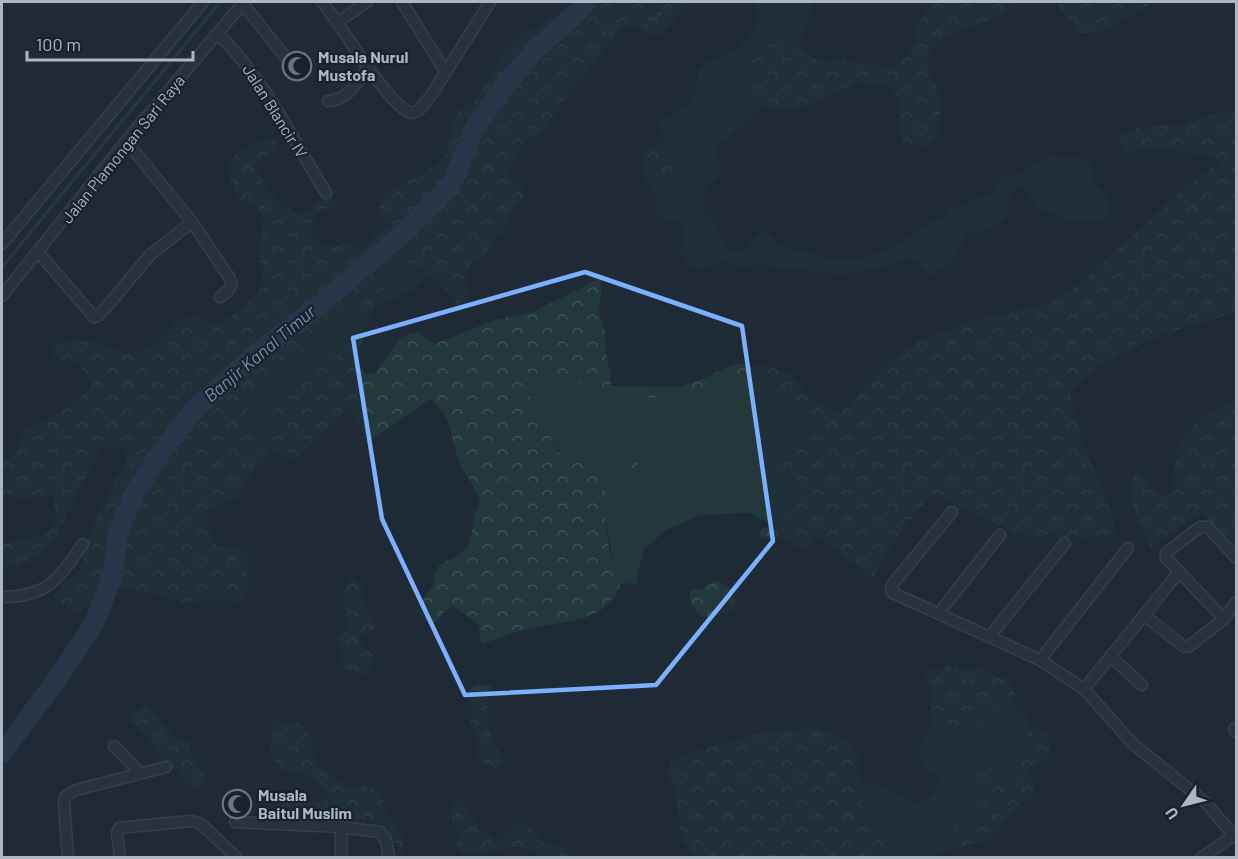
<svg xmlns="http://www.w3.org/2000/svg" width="1238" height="859" viewBox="0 0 1238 859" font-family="Barlow,sans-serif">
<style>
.grass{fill:#22383a}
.forest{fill:url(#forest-crowns)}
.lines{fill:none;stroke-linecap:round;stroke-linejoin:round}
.stream{stroke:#30445e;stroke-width:3}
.river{stroke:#30445e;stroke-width:20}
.minor-casing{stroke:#505966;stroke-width:13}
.path{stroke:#3e5456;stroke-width:2;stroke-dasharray:4.5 4.5;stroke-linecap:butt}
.minor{stroke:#323c48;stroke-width:10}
.marked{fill:none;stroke:#7bb0fc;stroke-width:4.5;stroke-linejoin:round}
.labels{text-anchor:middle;stroke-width:4.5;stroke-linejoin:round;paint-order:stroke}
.poi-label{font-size:16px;font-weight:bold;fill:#acb6c5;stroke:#18212c;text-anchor:start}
.street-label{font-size:16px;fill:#acb6c5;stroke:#18212c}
.water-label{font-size:18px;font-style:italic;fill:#738eaf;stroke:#18212c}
</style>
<defs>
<pattern id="forest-crowns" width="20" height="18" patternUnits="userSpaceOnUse" patternTransform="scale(1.5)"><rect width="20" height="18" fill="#22383a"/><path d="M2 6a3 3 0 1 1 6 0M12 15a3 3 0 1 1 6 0" fill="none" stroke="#3f5355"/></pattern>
</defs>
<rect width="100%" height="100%" fill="#1f2a37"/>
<g class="grass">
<path d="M 754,2 L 812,2 C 811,18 805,30 797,45 C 783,38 774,37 760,44 L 754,100 L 762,106 L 724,142 L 717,144 L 715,150 C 725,171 726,173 706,186 L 703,202 L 704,210 L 719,231 L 726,249 C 731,249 737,251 741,250 C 758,246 757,216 779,246 L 791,248 L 832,260 L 852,257 L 862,259 L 892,247 L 910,237 L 926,225 L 944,216 L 949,208 L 960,208 L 976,197 L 987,196 L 994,190 L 998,180 L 1007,176 L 1016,175 L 1033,164 L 1043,162 L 1050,155 C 1062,156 1069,160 1081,157 L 1090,163 L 1096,171 L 1091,180 L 1107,195 L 1109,215 L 1102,223 L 1081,221 L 1071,223 L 1063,217 L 1035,207 C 1032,197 1028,191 1018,185 C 1008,195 1011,199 1008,211 C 1004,226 980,230 967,235 L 952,262 L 931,276 L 916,262 L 906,259 L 877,269 L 857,272 L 847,275 L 777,268 L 761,264 L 737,267 L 731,265 L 723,259 C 703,271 691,274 680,250 L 685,227 C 674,218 658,223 654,205 L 657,198 L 642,173 L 645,171 C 652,178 660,179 669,175 L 672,149 L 667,146 L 656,120 L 665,119 L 690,103 L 695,93 L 699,70 L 707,62 L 739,48 L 759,22 Z"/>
<path d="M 387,225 L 414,237 L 408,254 L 414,269 L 429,275 L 410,292 L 377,306 L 385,292 L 372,273 L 362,251 L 373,237 Z"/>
<path d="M 373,309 L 362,344 L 354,357 L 346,349 L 268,446 L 272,452 L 262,461 L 261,451 L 254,437 L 247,418 L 249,402 L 256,388 L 317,331 L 350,315 Z"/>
<path d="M 750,377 L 778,385 L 788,391 L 809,414 L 828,428 L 818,440 L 808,431 L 803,434 L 788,470 L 796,473 L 795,493 L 797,515 L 777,526 L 748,513 L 700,515 L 666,530 L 643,550 L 636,584 L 621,583 L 615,573 L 605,516 L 603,482 L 594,465 L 573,461 L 563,456 L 550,438 L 543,417 L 530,396 L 533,387 C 539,384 546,378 552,378 C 568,375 585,388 601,389 L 604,393 L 646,397 L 676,396 L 697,391 L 722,381 Z"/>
<path d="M 1013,704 L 1026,716 L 1032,726 L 1028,730 L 1027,740 L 1021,748 C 1024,763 1023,778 1006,782 L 977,771 L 969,786 L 980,796 L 984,805 L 980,814 L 953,840 L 964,846 L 926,857 L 889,857 L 859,795 L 858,785 L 879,784 L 917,804 L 933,796 L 941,780 L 926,771 L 919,758 L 922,744 L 932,720 C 944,728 969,720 980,712 C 983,710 985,707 988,705 L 1009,707 Z"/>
</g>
<g class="forest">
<path d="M 572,2 L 690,2 L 661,35 C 646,40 637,18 621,28 L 586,74 L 568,92 L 546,131 L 542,134 L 527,139 C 521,147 503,173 514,182 C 516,184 520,185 523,186 L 524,196 L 514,208 L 503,232 L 496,237 L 489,250 L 482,257 L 472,261 L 464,279 L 468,289 L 467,300 L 458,304 C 450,297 444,286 435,279 C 418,264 397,271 414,237 C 396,227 378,227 379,202 L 385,194 L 436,166 L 447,149 L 451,122 L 460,110 L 476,99 L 502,56 L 513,43 L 525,32 L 553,18 Z"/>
<path d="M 937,2 L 1018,2 C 1008,8 998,17 987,22 C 965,31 921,36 929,69 C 931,78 938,85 940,94 C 944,107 939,122 937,135 L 934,140 L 926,146 L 903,143 L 897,124 L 900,113 L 899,103 L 893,89 L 889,86 L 855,83 L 803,108 L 772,109 L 762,106 L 754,100 L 750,91 L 748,60 C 758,40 776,32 797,45 C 803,49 808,56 815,59 C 820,62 831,60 837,60 C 854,60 881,69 896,64 C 905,61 914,49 915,40 C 916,37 914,34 915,31 C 917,20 929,9 937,2 Z"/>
<path d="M 1056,2 L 1153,2 L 1105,31 L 1079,34 Z"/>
<path d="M 1236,111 L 1236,312 C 1180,329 1109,346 1070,393 L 1083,443 L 1109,505 L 1117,534 L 1085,538 L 1051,534 L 1027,537 L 991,522 L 934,494 C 907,517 891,548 872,578 L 815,534 L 810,545 L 802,549 L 782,539 L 762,537 L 759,533 L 762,528 L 777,526 L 797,514 L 795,493 L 796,473 L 782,466 L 779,456 L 791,449 L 797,448 C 800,440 799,436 808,431 L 818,439 L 828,428 C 822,423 816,419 810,414 C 799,406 792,393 780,386 C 742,365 714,389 678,396 C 654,400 628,397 604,393 L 601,389 C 585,388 568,375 552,378 C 546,378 539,384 533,387 L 530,396 C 534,403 539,409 542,416 C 549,429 551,447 564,457 C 575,465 594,459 601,473 C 607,485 604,502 605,515 C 607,536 610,564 621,583 C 606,624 567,620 531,628 C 514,632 498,639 482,644 L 478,624 L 453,606 L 444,611 L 440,620 L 430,624 L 421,618 L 415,610 L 434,585 C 433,557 450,565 465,550 C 473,542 471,528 474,518 C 475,512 478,507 480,501 C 476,487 466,476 460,463 C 451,441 452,413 430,399 L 377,436 L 366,439 L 349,406 L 319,438 L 296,458 C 278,457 271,452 264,437 C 273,395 314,373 346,349 L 354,357 L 366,374 L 376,372 L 400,338 L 409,334 L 419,332 L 434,344 L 495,320 L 536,311 L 600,278 L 602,289 L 599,311 L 605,333 L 606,354 L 611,376 L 611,386 L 678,387 L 700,380 L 734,364 L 773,367 L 790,374 L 811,398 L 827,409 L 841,413 C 859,395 885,362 906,349 C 930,335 961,324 987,317 C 1025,308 1048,307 1081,283 L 1188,184 L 1221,162 L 1203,154 L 1163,149 L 1142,150 L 1122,154 L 1120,134 L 1139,127 L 1181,125 L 1221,112 Z"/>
<path d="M 274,138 L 278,142 L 278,148 L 257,162 L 255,167 L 273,197 L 281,205 L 300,215 L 326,198 L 331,197 L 335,201 L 336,206 C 332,207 326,208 322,210 C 306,220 308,247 330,247 C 336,247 342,244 349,243 L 363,253 L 372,273 L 380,277 L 385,292 L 377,306 L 373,309 L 350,315 L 317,331 L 256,388 L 249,402 L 247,418 L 254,437 L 261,451 L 262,461 L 247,480 L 237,498 L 209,509 L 207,518 C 212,528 211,537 217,546 L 237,548 L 247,552 L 247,591 L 242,601 L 237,603 L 222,598 L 186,603 L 154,593 L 132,590 L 128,586 L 92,603 L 80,613 L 75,613 L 53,597 L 67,580 L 81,570 L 89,535 L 114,481 L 125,469 L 126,454 L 123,449 L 102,446 L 56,537 C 39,557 32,563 5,566 L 2,566 L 2,544 L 44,535 L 55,523 L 56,513 L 53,496 C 41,494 27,501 17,498 C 10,497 8,494 2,495 L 2,461 L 14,455 C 20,447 18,436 25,430 C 33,423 42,422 51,418 C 66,410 79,399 92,387 C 90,378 83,366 74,362 C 64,358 57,362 51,352 C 53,345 58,344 64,342 C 90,333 115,357 136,352 C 144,350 155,345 161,340 C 167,335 170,327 176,322 C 187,313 204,315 213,326 C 227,320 249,305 258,292 C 266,280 259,263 259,250 C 260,238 264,225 260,213 C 256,202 245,202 237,198 L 227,168 C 231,152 259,139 274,138 Z"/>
<circle cx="659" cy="161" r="17"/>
<path d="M 1232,401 L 1236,403 L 1236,547 L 1202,512 L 1151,548 C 1141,525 1124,499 1134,474 L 1138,472 L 1143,474 L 1159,496 L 1172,493 C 1174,480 1173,464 1177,451 C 1185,427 1210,412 1232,401 Z"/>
<path d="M 629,455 L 638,460 L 639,469 L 644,476 L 642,483 L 636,486 L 627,482 L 626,473 L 621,466 L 623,459 Z"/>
<path d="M 353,578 L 364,588 L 363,602 L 376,626 L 371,632 L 360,637 C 361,646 371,649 374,657 L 368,672 L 360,676 L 351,670 L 345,670 L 340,660 L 343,653 L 336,640 C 341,634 348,628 348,619 C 348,614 344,610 343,605 C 341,595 345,583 353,578 Z"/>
<path d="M 714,580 L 728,586 L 737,600 L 733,610 L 709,618 L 700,615 L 690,602 L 690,592 L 693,589 L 703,589 Z"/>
<path d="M 946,665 L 961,669 L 983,669 L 992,675 L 1007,679 L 1013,688 L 1015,699 L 1013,704 C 993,715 983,690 978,727 L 963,735 L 952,724 L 936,723 L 932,720 L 930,710 L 933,695 L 923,674 L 927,670 L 937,671 Z"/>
<path d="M 480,684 L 490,686 L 491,691 L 488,702 L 489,728 L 492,739 L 504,761 L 497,767 L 484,764 L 477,756 L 478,741 L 469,723 C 470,720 473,717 473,714 C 475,704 460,688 480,684 Z"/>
<path d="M 146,704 L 174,737 L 179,740 L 189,741 L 191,754 L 201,766 L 206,778 L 198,788 L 191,788 L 176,769 L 163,761 L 146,736 L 135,726 L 130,720 L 130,715 L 139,711 Z"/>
<path d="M 277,720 L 287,724 L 296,721 L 301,724 L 311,737 L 315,758 L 322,768 L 348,787 L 363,786 L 377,791 L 381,795 L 388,814 L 403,838 L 405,854 L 400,852 L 387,829 L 374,819 L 343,819 L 334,815 L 292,817 L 277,815 L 275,810 L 282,803 L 320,803 L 329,798 L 325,789 L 305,775 L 283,772 L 271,755 L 269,745 C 276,737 268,730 273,721 Z"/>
<path d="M 1032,726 L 1046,731 L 1049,735 L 1050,752 L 1047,757 L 1034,765 L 1029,774 L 1034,784 L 1033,794 L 1003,823 L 989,839 L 975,844 L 964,846 L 953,840 L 951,835 C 963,819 973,828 984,805 L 980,796 L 966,782 L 967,772 L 977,771 L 1006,782 C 1023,778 1024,763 1021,748 L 1027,740 L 1028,730 Z"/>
<path d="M 812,728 C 831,732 856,739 859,762 C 860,773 858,784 859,795 L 889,857 L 696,857 L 682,841 L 675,790 L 667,772 L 671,762 L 681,756 L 760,733 Z"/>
<path d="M 456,799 L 461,801 L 480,828 L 497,842 L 501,839 L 518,820 L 532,828 L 545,844 L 561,846 L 572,857 L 543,857 L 533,850 L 517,847 L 476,854 L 459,853 L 456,843 L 459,839 C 455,827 445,810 456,799 Z"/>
</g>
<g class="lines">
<path class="stream" d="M 2,267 L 220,2"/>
<path class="river" d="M 2,753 L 60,675 L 95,622 L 112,576 L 118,534 L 134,494 L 163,449 L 196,408 L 257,353 L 310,313 L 400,236 L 451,186 L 474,130 L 504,86 L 537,48 L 577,13 L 586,2"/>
<g class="minor-casing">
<g id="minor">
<path d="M 322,2 C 341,24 388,106 411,113 L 419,110 L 432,94 L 490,2"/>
<path d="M 402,2 L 445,71"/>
<path d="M 242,3 L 287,59"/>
<path d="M 338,22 L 367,2"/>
<path d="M 217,33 C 264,78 292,138 326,193"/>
<path d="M 328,101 C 347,101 359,81 368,67"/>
<path d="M 126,141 L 192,222 L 229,277 L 232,284 L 228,291 L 220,297"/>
<path d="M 2,244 L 203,2"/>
<path d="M 38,252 L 94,317 L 98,316 L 109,304 L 150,255 L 192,222"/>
<path d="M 2,296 L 126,141 L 244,2"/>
<path d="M 952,512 L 892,585 L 891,591 L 893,593 L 1040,660 L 1084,689 L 1133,744 L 1205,802 L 1236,838"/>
<path d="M 2,597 C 48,597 58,579 83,544"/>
<path d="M 939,613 L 1000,535"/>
<path d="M 1144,615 L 1183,646 L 1188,647 L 1224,619 L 1236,602"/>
<path d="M 1224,619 L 1166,558 L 1166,553 L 1200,527 L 1208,527 L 1236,558"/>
<path d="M 990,636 L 1065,543"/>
<path d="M 1110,656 L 1142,685"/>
<path d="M 1040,660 L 1128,548"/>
<path d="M 1084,689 L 1179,572"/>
<path d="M 1234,729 L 1236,732"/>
<path d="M 114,746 L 140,773"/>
<path d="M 235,822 L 341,827 L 380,832 L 386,840 L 389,858"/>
<path d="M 68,858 L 64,804 L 66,796 L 76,790 L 166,767"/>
<path d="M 120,858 L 117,833 L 119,828 L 190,821 L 196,822 L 202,825 L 237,858"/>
<path d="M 341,858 L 341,827"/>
<path d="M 1201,858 L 1234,835"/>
</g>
</g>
<path class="path" d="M 645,28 L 671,2"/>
<use href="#minor" class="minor"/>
</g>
<path d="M0 0H1238V859H0ZM 585,272 L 742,326 L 773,541 L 656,685 L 465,695 L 382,519 L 353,338 Z" fill="#1f2a37" fill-opacity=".55" fill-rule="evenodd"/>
<path class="marked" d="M 585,272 L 742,326 L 773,541 L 656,685 L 465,695 L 382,519 L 353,338 Z"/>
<defs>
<g id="mosque-ring" transform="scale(1.5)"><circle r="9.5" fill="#18212c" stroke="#6b7280" stroke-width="1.5"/><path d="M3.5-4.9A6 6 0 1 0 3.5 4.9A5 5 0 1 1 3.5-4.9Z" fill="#6b7280"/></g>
</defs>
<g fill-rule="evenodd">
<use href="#mosque-ring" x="297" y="66"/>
<use href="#mosque-ring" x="237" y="804"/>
</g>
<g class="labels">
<g class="poi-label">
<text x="318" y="63">Musala Nurul<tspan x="318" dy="18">Mustofa</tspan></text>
<text x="258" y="801">Musala<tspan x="258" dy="18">Baitul Muslim</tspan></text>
</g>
<g class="street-label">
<text transform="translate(275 111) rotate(58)" y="6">Jalan Blancir IV</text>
<text transform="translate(123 149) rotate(-51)" y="6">Jalan Plamongan Sari Raya</text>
</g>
<g class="water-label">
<text transform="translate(260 354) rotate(-40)" y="6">Banjir Kanal Timur</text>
</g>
</g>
<rect width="1238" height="859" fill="none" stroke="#acb6c5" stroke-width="6"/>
<g transform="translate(1184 805) rotate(235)" stroke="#18212c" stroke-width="4.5" paint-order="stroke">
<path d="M0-4.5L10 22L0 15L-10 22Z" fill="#acb6c5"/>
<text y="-9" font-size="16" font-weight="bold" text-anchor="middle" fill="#acb6c5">U</text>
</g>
<path d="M27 51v9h166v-9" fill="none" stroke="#acb6c5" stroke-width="3"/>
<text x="36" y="51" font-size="18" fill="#acb6c5" stroke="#18212c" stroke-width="4.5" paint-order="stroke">100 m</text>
</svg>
